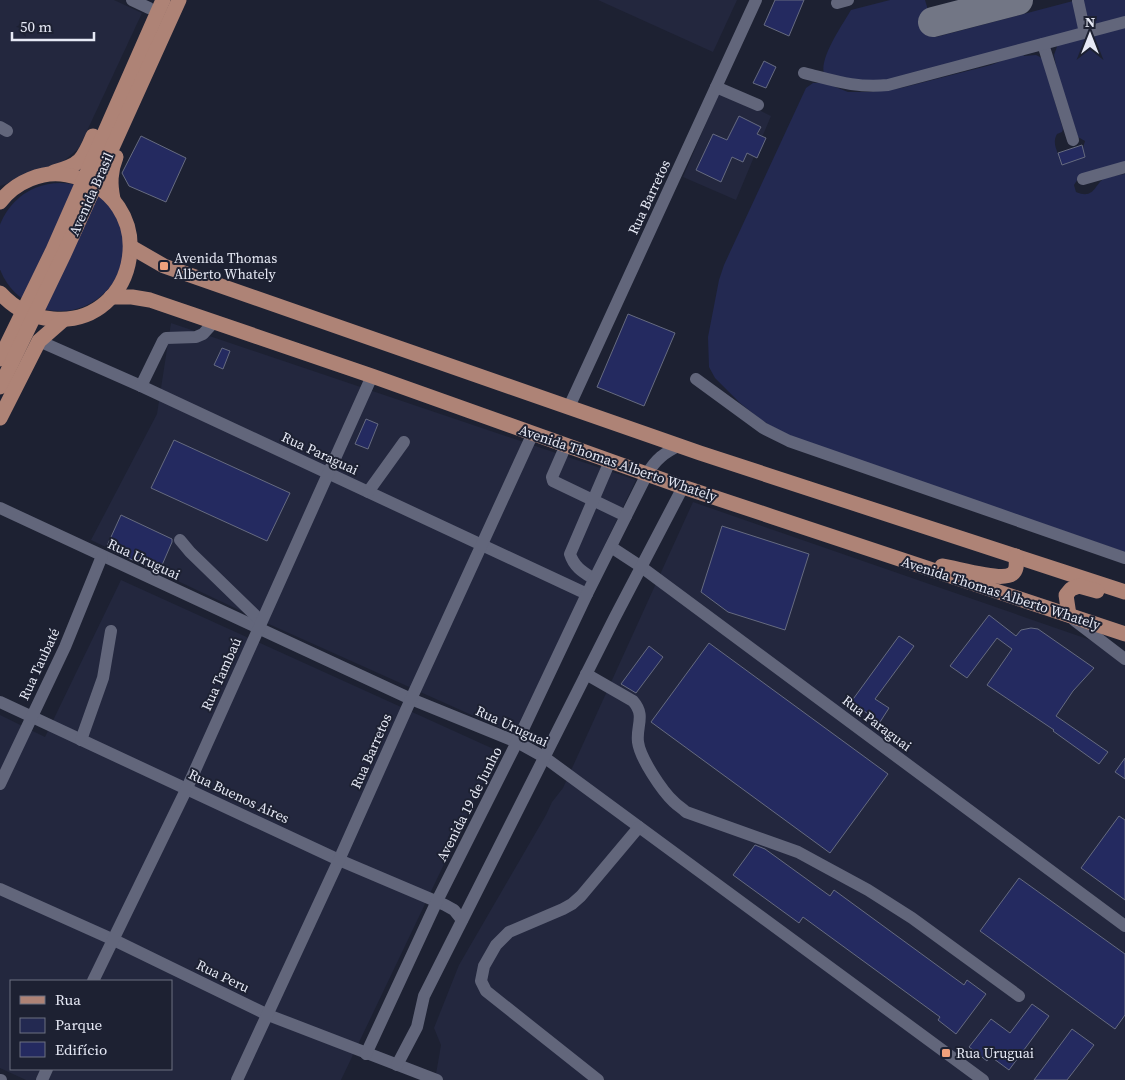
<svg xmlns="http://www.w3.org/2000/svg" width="1125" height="1080" viewBox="0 0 1125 1080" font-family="'Source Serif 4',serif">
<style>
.built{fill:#23273e;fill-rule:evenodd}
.green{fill:#232951}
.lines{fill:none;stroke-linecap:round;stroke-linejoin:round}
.taxiway{stroke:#727685;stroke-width:30}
.building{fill:#242a60;stroke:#666b80}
.minor{stroke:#62667b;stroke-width:12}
.major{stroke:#ae8376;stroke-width:15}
.poi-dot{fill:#f1a17c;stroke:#1d2132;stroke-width:2}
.labels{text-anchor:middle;stroke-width:4;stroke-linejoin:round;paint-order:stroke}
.street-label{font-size:14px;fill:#e6e9f5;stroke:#1d2132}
.poi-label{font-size:14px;fill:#e6e9f5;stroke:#1d2132;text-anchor:start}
</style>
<rect width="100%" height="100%" fill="#1d2132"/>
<g class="built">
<path d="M 0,0 L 114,0 L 142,13 L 79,148 L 59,165 L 0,186 Z"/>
<path d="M 598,0 L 737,0 L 713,52 Z"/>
<path d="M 720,91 L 771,116 L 736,200 L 683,177 Z"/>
<path d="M 171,323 L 636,480 L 514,734 L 271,625 L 91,540 L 157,414 Z"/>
<path d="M 693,502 L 1125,652 L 1125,1080 L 435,1080 L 441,1045 L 434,1028 L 459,965 L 546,815 L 552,802 L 563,788 Z"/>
<path d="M 121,580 L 498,751 L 341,1080 L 26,1080 L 0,1068 L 0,715 L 45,737 ZM 11,981 L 171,981 L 171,1069 L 11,1069 Z"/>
</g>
<g class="green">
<path d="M 890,0 L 925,0 L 936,37 L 1073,1 L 1079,29 L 888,85 L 824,74 C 819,58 843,24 851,10 Z"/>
<path d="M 1080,0 L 1125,0 L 1125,21 L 1089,26 Z"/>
<path d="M 1125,26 L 1125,163 L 1079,177 L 1074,185 L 1076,192 C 1095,200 1094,184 1105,178 C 1111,176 1119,175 1125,174 L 1125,552 L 789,437 L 760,419 L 740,403 L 715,378 L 709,367 L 708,337 L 719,280 L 724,265 L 806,88 L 813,83 L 825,83 L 848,92 L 869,92 L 901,88 L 991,65 L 1022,53 L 1024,56 L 1036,55 L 1042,58 L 1063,129 L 1062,132 L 1057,134 C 1051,144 1059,155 1063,164 L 1085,157 L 1083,148 L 1085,141 L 1078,137 L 1057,71 L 1054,55 L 1058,44 Z"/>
<circle cx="60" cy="247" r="64"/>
</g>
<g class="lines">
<path class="taxiway" d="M 933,22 L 1018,0"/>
</g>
<g class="building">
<path d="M 775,0 L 804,0 L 789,36 L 764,25 Z"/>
<path d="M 764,61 L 776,67 L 766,88 L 753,83 Z"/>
<path d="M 739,116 L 761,127 L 757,134 L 766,138 L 757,158 L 747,153 L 743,162 L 732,157 L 721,182 L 696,170 L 713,134 L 727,140 Z"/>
<path d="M 141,136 L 186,158 L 166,202 L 129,186 L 122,173 Z"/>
<path d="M 1082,145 L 1085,157 L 1062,165 L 1058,153 Z"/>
<path d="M 628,314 L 675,333 L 644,406 L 597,387 Z"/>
<path d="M 222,348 L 230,351 L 223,369 L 214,365 Z"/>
<path d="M 366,419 L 378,424 L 368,449 L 355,444 Z"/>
<path d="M 174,440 L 290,493 L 267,541 L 151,488 Z"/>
<path d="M 121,515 L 172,539 L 172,542 L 159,572 L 106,548 Z"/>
<path d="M 722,526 L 809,554 L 785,630 L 728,612 L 701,592 Z"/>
<path d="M 989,615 L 1016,636 L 1021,630 L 1031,628 L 1038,629 L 1094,668 L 1073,691 L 1056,716 L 1108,752 L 1099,764 L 1053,731 L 1054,730 L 987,685 L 1012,649 L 997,638 L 967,678 L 950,666 Z"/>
<path d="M 899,636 L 914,646 L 875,699 L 889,708 L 880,722 L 851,702 Z"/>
<path d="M 709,643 L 888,774 L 830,853 L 651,722 Z"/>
<path d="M 649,646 L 663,657 L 636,693 L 621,684 Z"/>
<path d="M 1125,758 L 1125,779 L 1115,772 Z"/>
<path d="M 1119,816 L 1125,820 L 1125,900 L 1081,868 Z"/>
<path d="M 755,845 L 765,849 L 830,896 L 834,890 L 964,985 L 967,980 L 986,994 L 956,1034 L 938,1020 L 940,1017 L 803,917 L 799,923 L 733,875 Z"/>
<path d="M 1019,878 L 1125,954 L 1125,1015 L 1115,1029 L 980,931 Z"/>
<path d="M 1032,1004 L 1049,1016 L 1009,1070 L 990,1056 L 987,1061 L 969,1047 L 991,1019 L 1010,1033 Z"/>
<path d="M 1072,1029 L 1094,1045 L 1067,1080 L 1034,1080 Z"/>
</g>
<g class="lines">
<g class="minor">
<path d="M 132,0 L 149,8"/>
<path d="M 1078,1 L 1085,33"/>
<path d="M 837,3 L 848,0"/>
<path d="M 1043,44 L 1073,140"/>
<path d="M 804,73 C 836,81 855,88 888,85 L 1125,22"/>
<path d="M 716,87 L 758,105"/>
<path d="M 0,127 L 7,131"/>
<path d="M 1083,179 L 1125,167"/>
<path d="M 39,341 L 141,386 L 587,594"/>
<path d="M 696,379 L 763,428 L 789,441 L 1125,558"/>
<path d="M 141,386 L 163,341 L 166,338 L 196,337 L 203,334 L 214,322"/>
<path d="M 569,407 L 756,0"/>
<path d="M 566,445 L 552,477 L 553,481 L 626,516"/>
<path d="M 368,492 L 404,442"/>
<path d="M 0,508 L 411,699 L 517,742 L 544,757 L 983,1080"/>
<path d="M 180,540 L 190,552 L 261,621"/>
<path d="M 611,547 L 640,566 L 1125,926"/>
<path d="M 594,579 C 583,572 574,567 570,554 L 610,461"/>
<path d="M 1074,620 L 1125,659"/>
<path d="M 586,674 L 633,701 C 646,716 636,725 638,742 C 640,758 662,791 674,802 C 678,806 682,808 686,812 L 798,852 L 820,864 L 868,890 L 912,918 L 1019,996"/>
<path d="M 0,702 L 339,860 L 445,905 L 454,910 L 462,920"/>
<path d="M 81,740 L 103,678 L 111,631"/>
<path d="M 0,784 L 65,647 L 102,556"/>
<path d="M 0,889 L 114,940 L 268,1015 L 437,1080"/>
<path d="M 93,981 L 187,788 L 372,376"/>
<path d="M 366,1054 L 437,901 L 517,742 L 587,594 L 647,474 C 656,459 664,453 680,445"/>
<path d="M 397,1065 L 417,1027 L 424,996 L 615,617 L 683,487"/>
<path d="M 0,1080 L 1,1080"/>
<path d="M 42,1080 L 47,1069"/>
<path d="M 237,1080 L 339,860 L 411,699 L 533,433"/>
<path d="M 598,1080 L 486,991 L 481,981 L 484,966 L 496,945 L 509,932 L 563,909 L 572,904 L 581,896 L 639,827"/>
</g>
<g class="major">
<path d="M 54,172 C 80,165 83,160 93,136"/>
<path d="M 113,199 C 110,184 110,172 116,157"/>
<path d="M 0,202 C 15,182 43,170 67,175 C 165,195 140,327 53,319 C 30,317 15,309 0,293"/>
<path d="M 131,247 L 164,266 L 700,453 L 1125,592"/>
<path d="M 111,297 L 132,297 L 150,300 L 372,376 L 683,487 L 1125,634"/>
<path d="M 0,359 L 53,250 L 163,0"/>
<path d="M 0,387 L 64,254 L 179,0"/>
<path d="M 0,418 L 39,341 L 63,320"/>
<path d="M 942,566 C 957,568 1001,582 1012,574 C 1018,570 1016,562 1016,556"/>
<path d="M 1069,615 L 1066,595 L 1071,589 L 1079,586 L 1097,591"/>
</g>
</g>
<g class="poi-dot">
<rect x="159" y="261" width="10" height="10" rx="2.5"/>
<rect x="941" y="1048" width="10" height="10" rx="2.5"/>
</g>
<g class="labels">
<g class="street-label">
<text transform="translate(91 194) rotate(-66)" y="5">Avenida Brasil</text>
<text transform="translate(649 197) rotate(-65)" y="5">Rua Barretos</text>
<text transform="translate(320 453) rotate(25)" y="5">Rua Paraguai</text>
<text transform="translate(618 463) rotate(19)" y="5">Avenida Thomas Alberto Whately</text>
<text transform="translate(144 559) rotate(25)" y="5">Rua Uruguai</text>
<text transform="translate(1001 593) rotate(18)" y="5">Avenida Thomas Alberto Whately</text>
<text transform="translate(39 664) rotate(-65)" y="5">Rua Taubaté</text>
<text transform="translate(221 674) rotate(-66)" y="5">Rua Tambaú</text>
<text transform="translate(877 723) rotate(37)" y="5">Rua Paraguai</text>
<text transform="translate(512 726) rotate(25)" y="5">Rua Uruguai</text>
<text transform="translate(371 751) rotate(-66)" y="5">Rua Barretos</text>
<text transform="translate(239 796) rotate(25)" y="5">Rua Buenos Aires</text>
<text transform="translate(469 804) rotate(-63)" y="5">Avenida 19 de Junho</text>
<text transform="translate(223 976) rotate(26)" y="5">Rua Peru</text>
</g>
<g class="poi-label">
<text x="174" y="263">Avenida Thomas<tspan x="174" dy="16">Alberto Whately</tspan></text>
<text x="956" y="1058">Rua Uruguai</text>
</g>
</g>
<rect x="10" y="980" width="162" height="90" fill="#1d2132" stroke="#6d7180"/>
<rect x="20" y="996" width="25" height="8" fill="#ae8376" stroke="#6d7180"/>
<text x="55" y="1005" font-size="15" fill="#e6e9f5">Rua</text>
<rect x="20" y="1018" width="25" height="15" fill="#232951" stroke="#6d7180"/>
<text x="55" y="1030" font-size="15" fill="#e6e9f5">Parque</text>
<rect x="20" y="1042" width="25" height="15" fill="#242a60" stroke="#6d7180"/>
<text x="55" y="1055" font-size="15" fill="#e6e9f5">Edifício</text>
<g transform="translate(1090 35)" stroke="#1d2132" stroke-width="4" paint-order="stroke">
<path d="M0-4L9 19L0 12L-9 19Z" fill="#e6e9f5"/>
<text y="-8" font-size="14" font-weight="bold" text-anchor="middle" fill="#e6e9f5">N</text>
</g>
<path d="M12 32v8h82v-8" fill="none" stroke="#e6e9f5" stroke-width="2.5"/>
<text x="20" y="32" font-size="15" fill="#e6e9f5" stroke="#1d2132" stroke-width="4" paint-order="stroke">50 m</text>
</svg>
